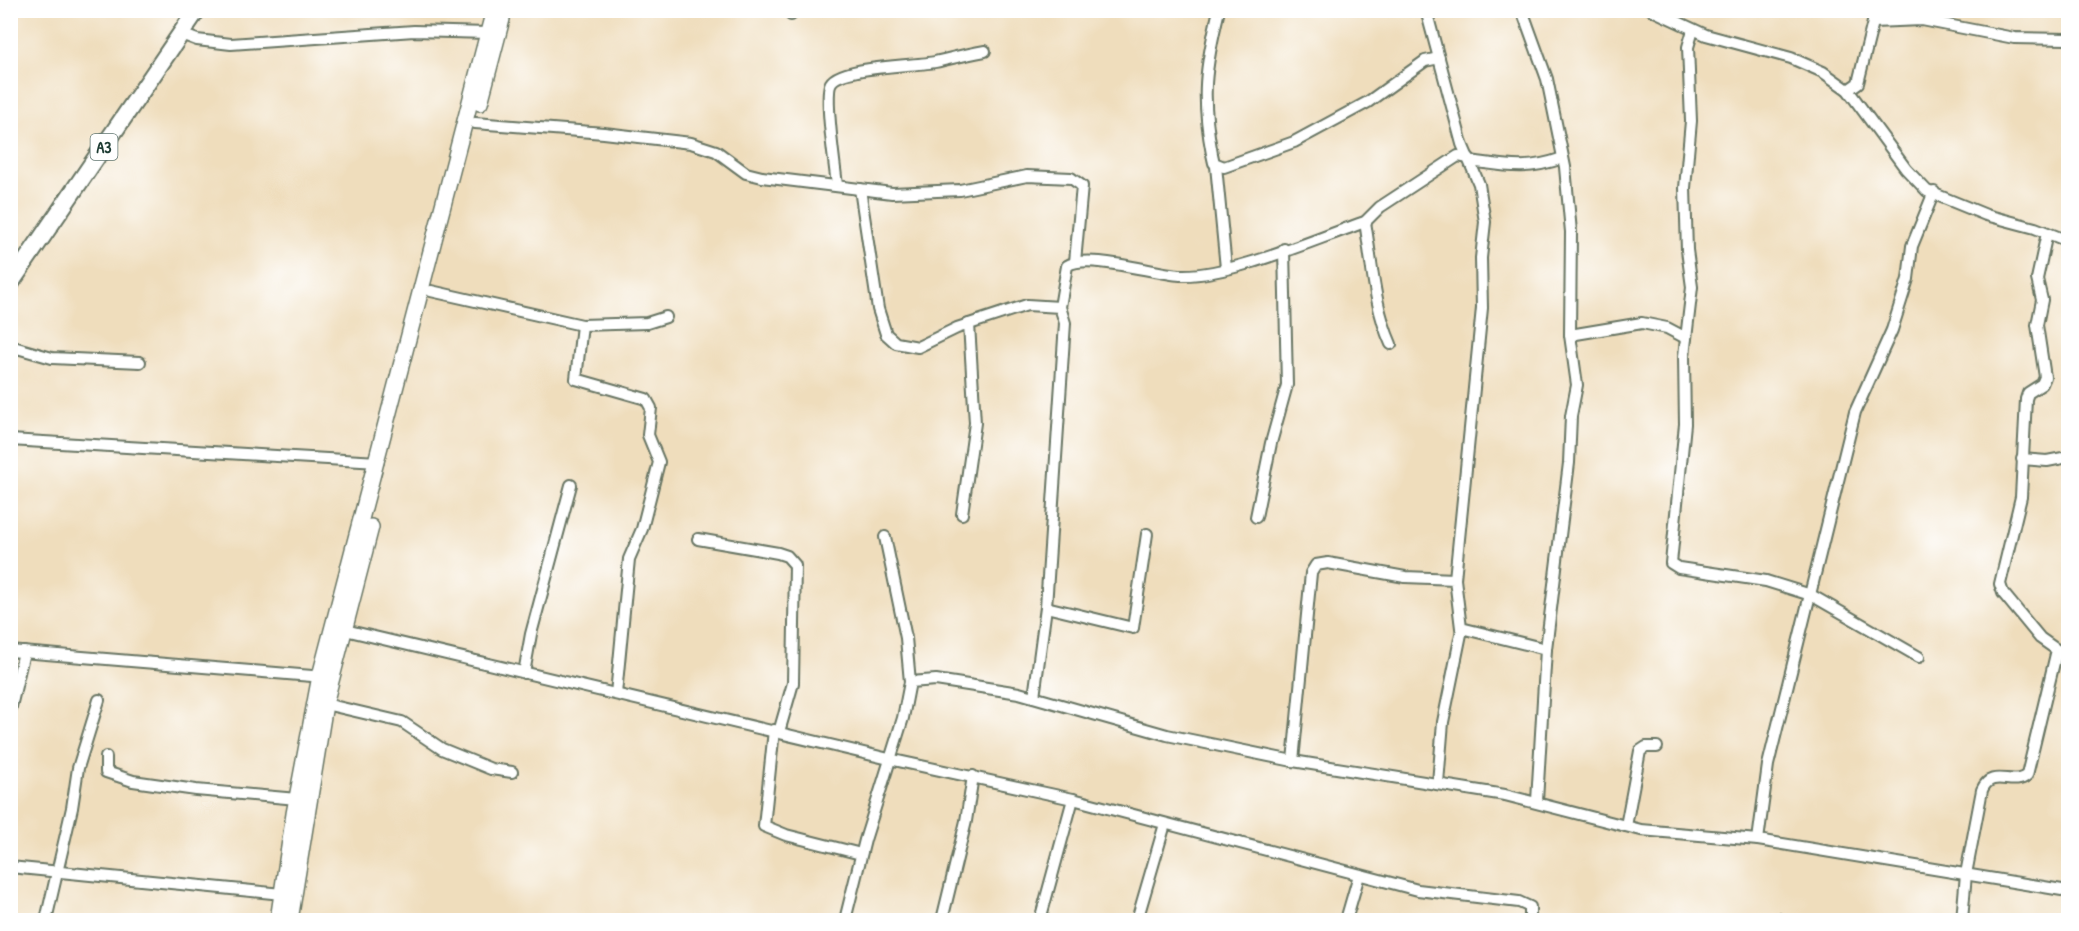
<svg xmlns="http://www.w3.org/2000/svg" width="2079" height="931" viewBox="0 0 2079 931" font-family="'Patrick Hand',sans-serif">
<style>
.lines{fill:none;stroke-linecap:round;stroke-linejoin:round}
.minor-casing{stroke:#687564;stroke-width:14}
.secondary-casing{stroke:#687564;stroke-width:18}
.trunk-casing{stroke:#687564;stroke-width:20}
.minor{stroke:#fff;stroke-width:10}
.secondary{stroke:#fff;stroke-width:15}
.trunk{stroke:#fff;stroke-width:16}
.labels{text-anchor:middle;stroke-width:5;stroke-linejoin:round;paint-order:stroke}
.shield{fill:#fff;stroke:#627771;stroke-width:1.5}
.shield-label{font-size:16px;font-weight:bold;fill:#1f3d34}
</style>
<rect width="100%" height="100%" fill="#fff"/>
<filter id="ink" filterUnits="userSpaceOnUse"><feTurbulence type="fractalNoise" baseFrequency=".0167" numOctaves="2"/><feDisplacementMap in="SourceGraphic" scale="12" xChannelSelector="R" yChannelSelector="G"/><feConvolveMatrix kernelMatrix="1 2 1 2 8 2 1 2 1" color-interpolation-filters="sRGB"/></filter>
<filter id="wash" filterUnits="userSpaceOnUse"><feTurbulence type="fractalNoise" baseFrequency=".008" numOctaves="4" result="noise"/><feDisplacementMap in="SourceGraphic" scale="24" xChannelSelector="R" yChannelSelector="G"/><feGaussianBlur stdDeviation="1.35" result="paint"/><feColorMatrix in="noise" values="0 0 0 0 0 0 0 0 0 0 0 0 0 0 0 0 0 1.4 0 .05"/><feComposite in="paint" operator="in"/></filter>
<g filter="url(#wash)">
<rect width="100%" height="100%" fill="#efddbc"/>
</g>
<g filter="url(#ink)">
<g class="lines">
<g class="minor-casing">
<g id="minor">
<path d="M 791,10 L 791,15"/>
<path d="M 1219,10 C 1205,68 1201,96 1212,154 L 1214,163 L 1224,167 L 1294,142 L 1368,102 L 1425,61 L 1439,58"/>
<path d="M 1426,10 L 1462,144 L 1479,184 L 1485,222 L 1481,258 L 1482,308 L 1455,579"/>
<path d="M 1522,10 L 1547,79 L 1565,167 L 1571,232 L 1570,335 L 1577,385 L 1571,416 L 1569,463 L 1546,649 L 1537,801"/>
<path d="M 1652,10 L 1706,35 L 1791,58 L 1823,72 L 1848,90 L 1906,169 L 1927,191 L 1986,215 L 2035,228 L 2068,241"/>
<path d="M 1873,22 L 1922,20 L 2014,38 L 2068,39"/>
<path d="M 1693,30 L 1688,47 L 1691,121 L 1685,188 L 1687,250 L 1692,287 L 1684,356 L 1685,424 L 1671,563 L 1679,568 L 1766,581 L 1811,595 L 1919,657"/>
<path d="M 181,34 L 197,40 L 231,44 L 414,31 L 488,33"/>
<path d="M 1848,90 L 1858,83 L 1876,10"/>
<path d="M 475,123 L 604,133 L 691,143 L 716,151 L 746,173 L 762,177 L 892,193 L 960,190 L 1027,176 L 1071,178 L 1082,186 L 1075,262"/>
<path d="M 1470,161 C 1508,166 1526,171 1563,158"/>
<path d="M 1216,166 L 1226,268"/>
<path d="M 837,186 C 835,164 825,104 830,85 C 835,66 917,66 935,62 C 952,58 968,54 985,51"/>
<path d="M 860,189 L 878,309 L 886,334 L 896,343 L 918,347 L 957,328 L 1027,305 L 1060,307"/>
<path d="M 1365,222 C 1372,263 1374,306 1391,344"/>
<path d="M 431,291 L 582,325 L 647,323 L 666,317"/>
<path d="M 582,325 L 576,379 L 646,399 L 651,408 L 648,435 L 659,462 L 642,529 L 629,559 L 616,694"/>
<path d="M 1570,335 L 1642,323 L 1667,328 L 1686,338"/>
<path d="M 10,346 L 52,358 L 140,362"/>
<path d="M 10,440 L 378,462"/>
<path d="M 2022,459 L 2047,461 L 2068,457"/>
<path d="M 962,514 L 975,423 L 969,324"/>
<path d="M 1256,517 L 1271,443 L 1287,385 L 1284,249"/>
<path d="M 885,537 L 906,638 L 910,682"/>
<path d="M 698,539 L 778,553 L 787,556 L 795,565 L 793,683 L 779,732"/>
<path d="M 1046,607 L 1133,628 L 1147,534"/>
<path d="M 345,630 L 889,759 L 1073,799 L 1418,890 L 1519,902 L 1530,907 L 1530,920"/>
<path d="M 10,651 L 324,677"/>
<path d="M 524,673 L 531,634 L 571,485"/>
<path d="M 1034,697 L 1046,607 L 1065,323 L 1060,307 L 1067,266 C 1086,252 1155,274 1180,275 C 1230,277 1315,239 1365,222 L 1380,207 L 1458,156 L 1469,158"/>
<path d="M 325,704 L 402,722 L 442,749 L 491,769 L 512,772"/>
<path d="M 10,711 L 24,652"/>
<path d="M 774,730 L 764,826 L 786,835 L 861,854"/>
<path d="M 106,757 L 106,772 L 133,781 L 196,790 L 297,799"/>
<path d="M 1293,761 L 1311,573 L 1316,565 L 1328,563 L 1405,577 L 1455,579 L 1461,628 L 1546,649"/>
<path d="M 1438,783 L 1443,722 L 1462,629"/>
<path d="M 1626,826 L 1640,751 L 1646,747 L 1657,747"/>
<path d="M 1758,840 L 1768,765 L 1855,412 L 1892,330 L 1908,279 L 1912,246 L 1934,192"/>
<path d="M 10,867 L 282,894"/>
<path d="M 46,920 L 72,808 L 78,768 L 99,700"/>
<path d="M 845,920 L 865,840 L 903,718 L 910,682 L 936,680 L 1019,693 L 1167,735 L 1293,761 L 1505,795 L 1641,830 L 1758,840 L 2068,891"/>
<path d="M 942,920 L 966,821 L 973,776"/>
<path d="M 1040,920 L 1073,799"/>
<path d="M 1137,920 L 1165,824"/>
<path d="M 1346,920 L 1359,875"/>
<path d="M 1778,920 L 1778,919"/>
<path d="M 1962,920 L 1966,874 L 1982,790 C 1992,767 2013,788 2027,775 L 2057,650 L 2040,638 L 2003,593 L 2000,584 L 2021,497 L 2026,399 L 2028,393 L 2042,384 L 2045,377 L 2037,325 L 2042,300 L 2037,279 L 2047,233"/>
</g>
</g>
<g class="secondary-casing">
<g id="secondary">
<path d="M 480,103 L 502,19"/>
<path d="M 278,920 L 294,814 L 320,676 L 494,10"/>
<path d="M 290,920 L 325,704 L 371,527"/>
</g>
</g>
<g class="trunk-casing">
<path id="trunk" d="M 10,284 L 197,10"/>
</g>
<use href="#minor" class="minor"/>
<use href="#secondary" class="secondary"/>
<use href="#trunk" class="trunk"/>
</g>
</g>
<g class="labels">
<rect class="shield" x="90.5" y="134" width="27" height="26" rx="4.5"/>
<g class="shield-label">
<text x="104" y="153">A3</text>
</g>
</g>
<rect width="2079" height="931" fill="none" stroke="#fff" stroke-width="36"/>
</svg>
